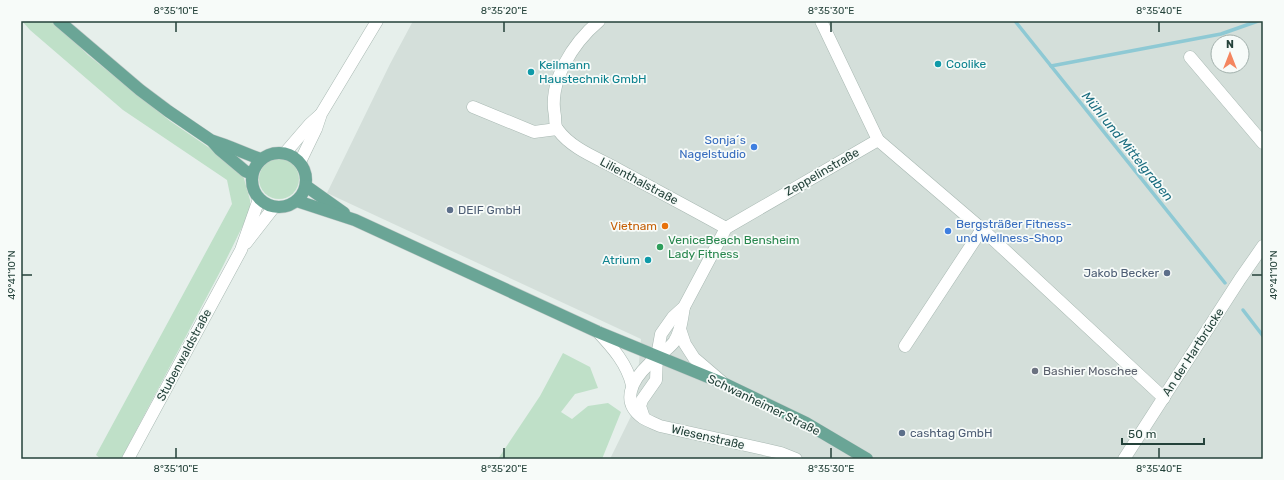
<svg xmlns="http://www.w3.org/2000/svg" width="1284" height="480" viewBox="0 0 1284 480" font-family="Rubik,sans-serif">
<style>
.built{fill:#d4dfda;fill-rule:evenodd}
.green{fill:#bfe0c8}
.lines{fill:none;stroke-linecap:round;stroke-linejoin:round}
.stream{stroke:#8ec9d4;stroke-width:3.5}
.minor-casing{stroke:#a8b8b2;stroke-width:13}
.major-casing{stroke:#c2cac8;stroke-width:13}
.minor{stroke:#fff;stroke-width:12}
.major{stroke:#6aa596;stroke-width:12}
.ticks{fill:none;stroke:#24423a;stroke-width:1.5}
.culture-dot{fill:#0f9aa8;stroke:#f7fbf9;stroke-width:1.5}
.shop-dot{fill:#3f7fe0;stroke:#f7fbf9;stroke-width:1.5}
.service-dot{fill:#5c6f8a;stroke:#f7fbf9;stroke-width:1.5}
.food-dot{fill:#e8710a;stroke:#f7fbf9;stroke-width:1.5}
.leisure-dot{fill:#2e9e5b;stroke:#f7fbf9;stroke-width:1.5}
.worship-dot{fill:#6b7280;stroke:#f7fbf9;stroke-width:1.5}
.labels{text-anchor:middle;stroke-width:3.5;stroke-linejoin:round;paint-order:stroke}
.culture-label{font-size:12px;fill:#0d838f;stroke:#f7fbf9;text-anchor:start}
.shop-label{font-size:12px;fill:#366cbe;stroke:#f7fbf9;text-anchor:end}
.street-label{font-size:12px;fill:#24423a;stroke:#f7fbf9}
.service-label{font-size:12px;fill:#4e5e75;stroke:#f7fbf9;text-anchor:start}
.food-label{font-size:12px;fill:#c56008;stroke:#f7fbf9;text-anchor:end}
.leisure-label{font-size:12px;fill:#27864d;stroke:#f7fbf9;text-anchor:start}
.worship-label{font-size:12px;fill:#5b616d;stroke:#f7fbf9;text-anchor:start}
.water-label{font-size:13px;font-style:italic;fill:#1c6e80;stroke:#f7fbf9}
.neatline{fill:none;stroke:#24423a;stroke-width:1.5}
.ticks-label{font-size:10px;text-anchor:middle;fill:#24423a}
</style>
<rect width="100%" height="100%" fill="#e6efeb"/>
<path class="built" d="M 413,21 L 1263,21 L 1263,459 L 610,459 L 635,408 L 641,339 L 327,193 L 390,64 ZM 1218,42 L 1242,42 L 1242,66 L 1218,66 Z"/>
<g class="green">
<path d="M 22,21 L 53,21 L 88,55 L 170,121 L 233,164 L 243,175 L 250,200 L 250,211 L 222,268 L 121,459 L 101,459 L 96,455 L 232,204 L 227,180 L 123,110 L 30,30 Z"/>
<circle cx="279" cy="179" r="20"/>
<path d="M 563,353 L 590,367 L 598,388 L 575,394 L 561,412 L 572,419 L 588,406 L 608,403 L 621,412 L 602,459 L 498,459 L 540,396 Z"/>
</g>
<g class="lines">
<g class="stream">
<path d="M 1015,21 L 1225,283"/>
<path d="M 1051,66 L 1221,34 L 1258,21"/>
<path d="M 1243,310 L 1263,336"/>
</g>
<g class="minor-casing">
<g id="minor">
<path d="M 599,21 C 573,43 548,81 555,116 C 555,120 555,127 558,130 C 573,150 598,158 619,170 C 654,189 690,208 726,228"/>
<path d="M 821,21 L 878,140"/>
<path d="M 1190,57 L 1263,143"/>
<path d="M 473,107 L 534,132 L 557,129"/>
<path d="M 285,153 L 310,124 L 320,115"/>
<path d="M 300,162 L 316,129 L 321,114 L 377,21"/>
<path d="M 246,243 L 274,207"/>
<path d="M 684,307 C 682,318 681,332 674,342 C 668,350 656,357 649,364 C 632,380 620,402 643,418 C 648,421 654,423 660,426 L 781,453 L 796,459"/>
<path d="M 680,329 L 685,344 L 694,358 L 722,382"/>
<path d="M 598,332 C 613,348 627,364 632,385"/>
<path d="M 905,346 L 982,229"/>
<path d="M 644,418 L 640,406 L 642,400 L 656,380 L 657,356 L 661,334 L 673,317 L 684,307 L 726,228 L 878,140 L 982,229 L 1164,398"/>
<path d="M 128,459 L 241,250 L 259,199"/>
<path d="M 1124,459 L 1240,279 L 1263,246"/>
</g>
</g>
<g class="major-casing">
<g id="major">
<path d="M 59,21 L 140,90 L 168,111 L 212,141 L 220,150 L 245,171 L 252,174"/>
<path d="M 213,141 C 230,146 245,154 261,159"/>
<circle cx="279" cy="180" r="27"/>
<path d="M 306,186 L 344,213"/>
<path d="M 297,201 L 355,220 L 598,332 L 725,384 L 806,423 L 867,459"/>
</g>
</g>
<use href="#minor" class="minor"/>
<use href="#major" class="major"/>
</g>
<path class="ticks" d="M 176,22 L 176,32M 504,22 L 504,32M 831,22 L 831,32M 1159,22 L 1159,32M 22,275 L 32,275M 1252,275 L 1262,275M 176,448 L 176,458M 504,448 L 504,458M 831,448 L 831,458M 1159,448 L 1159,458"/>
<g class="culture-dot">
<circle cx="938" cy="64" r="4"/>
<circle cx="531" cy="72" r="4"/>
<circle cx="648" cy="260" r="4"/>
</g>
<g class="shop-dot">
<circle cx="754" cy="147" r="4"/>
<circle cx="948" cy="231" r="4"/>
</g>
<g class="service-dot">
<circle cx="450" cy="210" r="4"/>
<circle cx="1167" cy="273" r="4"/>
<circle cx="902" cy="433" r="4"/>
</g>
<circle class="food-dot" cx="665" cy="226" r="4"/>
<circle class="leisure-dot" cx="660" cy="247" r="4"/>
<circle class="worship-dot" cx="1035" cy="371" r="4"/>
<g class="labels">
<g class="culture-label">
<text x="946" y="68">Coolike</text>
<text x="539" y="69">Keilmann<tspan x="539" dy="14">Haustechnik GmbH</tspan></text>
<text x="640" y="264" text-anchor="end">Atrium</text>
</g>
<g class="shop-label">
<text x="746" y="144">Sonja´s<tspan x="746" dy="14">Nagelstudio</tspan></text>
<text x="956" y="228" text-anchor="start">Bergsträßer Fitness-<tspan x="956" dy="14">und Wellness-Shop</tspan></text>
</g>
<g class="street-label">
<text transform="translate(822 172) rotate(-30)" y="4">Zeppelinstraße</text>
<text transform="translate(639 181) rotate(28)" y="4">Lilienthalstraße</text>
<text transform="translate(1193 352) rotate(-57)" y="4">An der Hartbrücke</text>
<text transform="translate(184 355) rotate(-62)" y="4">Stubenwaldstraße</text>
<text transform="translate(764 405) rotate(26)" y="4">Schwanheimer Straße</text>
<text transform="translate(708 437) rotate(13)" y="4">Wiesenstraße</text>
</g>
<g class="service-label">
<text x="458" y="214">DEIF GmbH</text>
<text x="1159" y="277" text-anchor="end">Jakob Becker</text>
<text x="910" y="437">cashtag GmbH</text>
</g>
<g class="food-label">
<text x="657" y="230">Vietnam</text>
</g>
<g class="leisure-label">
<text x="668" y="244">VeniceBeach Bensheim<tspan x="668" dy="14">Lady Fitness</tspan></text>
</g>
<g class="worship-label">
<text x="1043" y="375">Bashier Moschee</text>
</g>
<g class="water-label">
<text transform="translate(1128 146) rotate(51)" y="5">Mühl und Mittelgraben</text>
</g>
</g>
<rect width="1284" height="480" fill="none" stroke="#f7fbf9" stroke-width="44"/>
<g transform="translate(1230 54)"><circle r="19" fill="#f7fbf9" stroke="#a3b1ad"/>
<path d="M0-3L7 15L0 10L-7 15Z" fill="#f4855f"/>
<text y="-6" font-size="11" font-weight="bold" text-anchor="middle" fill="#24423a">N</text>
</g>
<path d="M1122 438v6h82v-6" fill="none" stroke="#24423a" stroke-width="2"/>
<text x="1128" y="438" font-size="12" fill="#24423a" stroke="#f7fbf9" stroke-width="3" paint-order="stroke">50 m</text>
<rect x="22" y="22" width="1240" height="436" class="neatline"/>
<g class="ticks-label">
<text x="176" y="14">8°35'10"E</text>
<text x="504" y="14">8°35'20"E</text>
<text x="831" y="14">8°35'30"E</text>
<text x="1159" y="14">8°35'40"E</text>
<text transform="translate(11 275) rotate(-90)" y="4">49°41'10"N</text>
<text transform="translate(1273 275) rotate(-90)" y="4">49°41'10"N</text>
<text x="176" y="472">8°35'10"E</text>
<text x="504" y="472">8°35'20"E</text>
<text x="831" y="472">8°35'30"E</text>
<text x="1159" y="472">8°35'40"E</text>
</g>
</svg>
